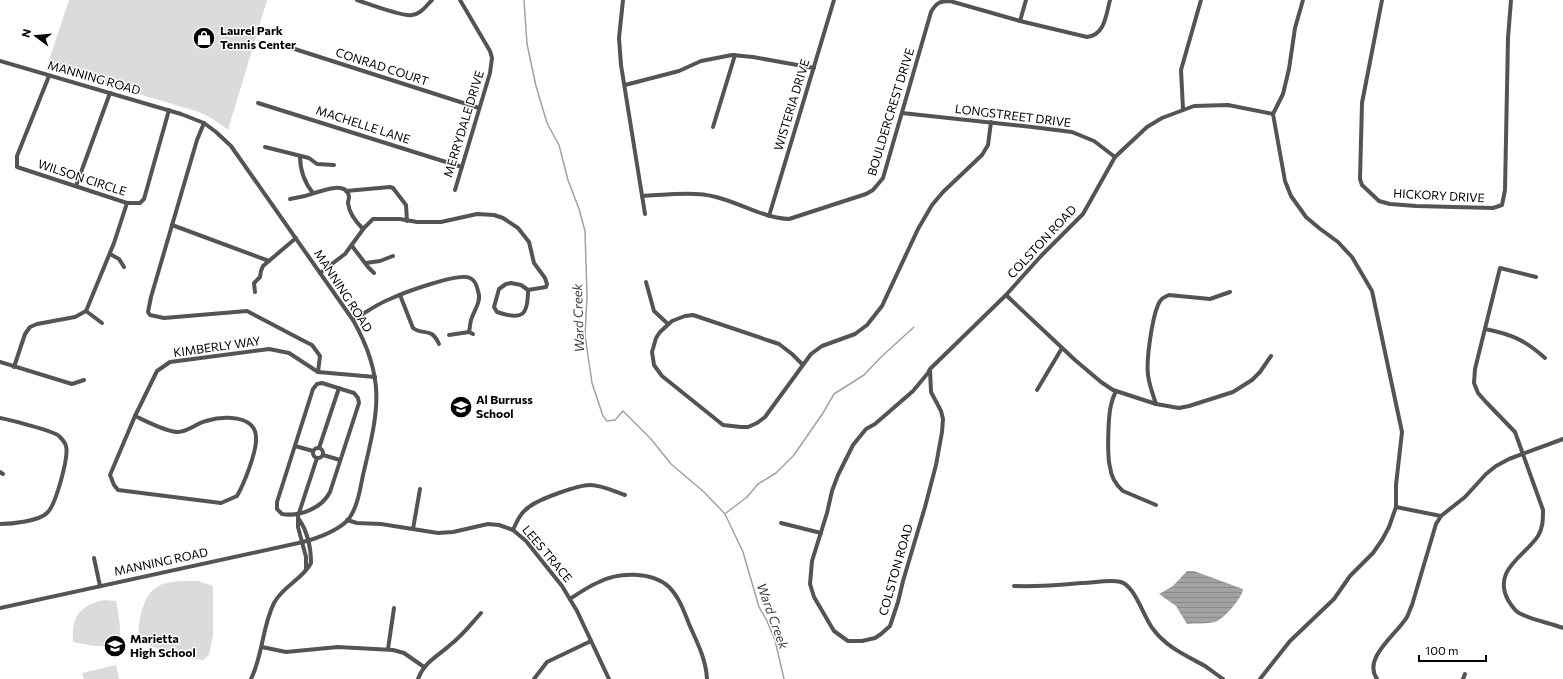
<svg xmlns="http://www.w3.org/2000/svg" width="1563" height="679" viewBox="0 0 1563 679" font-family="Commissioner,sans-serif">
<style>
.green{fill:#dbdbdb}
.water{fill:url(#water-rules)}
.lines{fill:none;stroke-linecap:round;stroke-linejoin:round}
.stream{stroke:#a2a2a2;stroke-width:1.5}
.street{stroke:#545454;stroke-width:4}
.labels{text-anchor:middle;stroke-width:3;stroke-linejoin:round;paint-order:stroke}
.poi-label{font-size:12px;font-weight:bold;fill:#000;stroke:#fff;text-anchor:start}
.street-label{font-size:12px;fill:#000;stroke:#fff}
.water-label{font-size:13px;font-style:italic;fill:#434343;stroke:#fff}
</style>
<defs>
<pattern id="water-rules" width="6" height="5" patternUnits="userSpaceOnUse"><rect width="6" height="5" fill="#a2a2a2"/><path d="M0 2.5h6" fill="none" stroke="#8a8a8a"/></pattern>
</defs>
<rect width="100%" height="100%" fill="#fff"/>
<g class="green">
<path d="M 69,0 L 267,0 L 228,130 L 213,119 L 199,112 L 105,84 L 46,69 Z"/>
<path d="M 181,581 L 198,581 L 213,586 L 213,635 L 209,655 L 203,660 L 180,657 L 139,641 C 137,626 142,595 157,587 C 164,582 173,582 181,581 Z"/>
<path d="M 104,600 L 116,601 C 118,612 124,638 116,646 L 94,646 L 73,642 C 71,617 80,605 104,600 Z"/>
<path d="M 116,665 L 119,679 L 84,679 L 82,673 Z"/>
</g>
<path class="water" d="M 1187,571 L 1194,571 L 1243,589 C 1243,597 1224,619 1215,622 C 1207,624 1196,623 1187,624 L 1176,606 L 1159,594 L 1173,586 Z"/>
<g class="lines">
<g class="stream">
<path d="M 524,0 L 527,44 L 536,86 L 547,123 L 559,145 L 568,180 L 579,209 L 585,231 L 587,296 L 585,335 L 592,383 L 603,416 L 607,421 L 615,420 L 623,411 L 651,439 L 671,464 L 704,492 L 725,514 L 743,552 L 759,607 L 767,621 L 775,640 L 784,679"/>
<path d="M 726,513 L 747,497 L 758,484 L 776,473 L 794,455 L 823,413 L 834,394 L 864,375 L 881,357 L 914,327"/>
</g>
<g class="street">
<path d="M 357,0 C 369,4 402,17 412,15 C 421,14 426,6 432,0"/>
<path d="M 623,0 L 619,38 L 621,65 L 645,214"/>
<path d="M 1382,0 L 1362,103 L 1360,179 L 1362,185 L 1379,201 L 1390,204 L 1416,206 L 1493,208 L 1502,205 L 1505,190 L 1508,38 L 1511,0"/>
<path d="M 1020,21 L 1026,0"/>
<path d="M 279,44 L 479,108"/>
<path d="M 0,61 L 181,114 L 204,123 L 216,132 L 231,146 L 353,320 C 387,380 378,412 363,475 C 360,490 357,510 347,521 C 335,532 318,538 303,542 L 0,608"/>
<path d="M 49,76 L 17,156 L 17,167 L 127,203 L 140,203 L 144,199 L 169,110"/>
<path d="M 625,85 L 679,71 L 701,61 L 732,55 L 753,57 L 814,68"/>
<path d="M 258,103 L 462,167"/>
<path d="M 1183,109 L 1181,70 L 1201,0"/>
<path d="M 902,113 L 1032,127 L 1072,132 L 1094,141 L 1115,157"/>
<path d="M 204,123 L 197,140 L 151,297 L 148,312 L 150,315 L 164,318 L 247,311 L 304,341 L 312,345 L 320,356 L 318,372"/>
<path d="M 713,127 L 735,55"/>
<path d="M 265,147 L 309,158 L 317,164 L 334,165"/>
<path d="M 300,156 C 300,170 304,182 313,193"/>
<path d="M 76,186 L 110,93"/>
<path d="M 455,190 L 490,73 L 492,58 L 490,51 L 460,0"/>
<path d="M 346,191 L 390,187 L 393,188 L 406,205 L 407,221"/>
<path d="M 642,196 C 665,195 694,191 716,197 C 740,203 764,218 789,219 L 866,194 L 873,190 L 883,178 L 931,12 C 936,3 940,1 950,1 L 1020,21 L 1087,37 C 1105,35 1106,15 1110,0"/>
<path d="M 290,199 C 295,198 300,197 305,196 C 314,194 347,178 349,197 C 349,199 348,201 348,203 C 349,213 356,222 363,229"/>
<path d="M 769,216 L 834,0"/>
<path d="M 172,225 L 269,261"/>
<path d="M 352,246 L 368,267 L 374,273"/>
<path d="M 110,254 L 119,259 L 124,267"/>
<path d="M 366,263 L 380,261 L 393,256"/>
<path d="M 320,273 L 345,254 L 364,228 L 373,219 L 400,219 L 417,222 L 441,222 L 477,214 L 494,215 L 503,218 L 518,228 L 529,242 L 534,263 L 545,278 L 547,284 L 546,287 L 528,290"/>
<path d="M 1536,277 L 1500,268 L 1475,369 L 1474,383 L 1478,393 L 1485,401 L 1515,432 L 1543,510 C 1543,519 1543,528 1538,536 C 1525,556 1492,570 1508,600 C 1511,605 1514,610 1519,613 C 1532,620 1550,623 1563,628"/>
<path d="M 646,282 L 654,311 L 668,324"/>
<path d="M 511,283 L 521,285 L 528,290 C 528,315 523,321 497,312 L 494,307 L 499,289 L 506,284 Z"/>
<path d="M 255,292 L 254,283 L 260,277 L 261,271 L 263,266 L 296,238"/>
<path d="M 400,295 L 413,328 C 423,336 431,326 439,344"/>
<path d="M 1006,295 L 1075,360 L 1101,382 L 1113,390 L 1156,404 L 1179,408 L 1189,406 L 1233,392 L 1252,380 L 1260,372 L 1271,356"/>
<path d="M 86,311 L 102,323"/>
<path d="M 353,320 C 365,313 377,304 390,299 C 403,293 459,272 470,278 C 475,280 477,286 478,291 C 482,301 474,310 471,320 C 470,324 470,328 469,332 L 473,334"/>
<path d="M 1485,329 C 1511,334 1525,340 1545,358"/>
<path d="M 449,335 L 469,332"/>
<path d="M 0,362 L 72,384 L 84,380"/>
<path d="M 802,364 L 792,354 L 779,344 L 693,315 L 685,316 L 672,321 L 660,332 L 656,338 L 652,352 L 654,365 L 662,376 L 723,425 L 741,427 L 748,427 L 757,423 L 765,417 L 811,354 L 822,346 L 855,334 L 867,325 L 882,306 L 918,229 L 932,205 L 943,192 L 982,155 L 988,145 L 991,122"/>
<path d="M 14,367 L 25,334 L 30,327 L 37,324 L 75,317 L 86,311 L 114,243 L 127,203"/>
<path d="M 930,369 L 928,373 L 913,391 L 875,424 L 866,429 L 853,445 L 838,475 L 832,491 L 827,513 L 812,561 L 810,584 L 814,597 L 834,631 L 848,641 L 862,641 L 875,638 L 881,634 L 890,626 L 898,602 L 903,581 L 925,507 L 936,465 L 942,432 L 943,419 L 941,411 L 931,392 L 930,369 L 1006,295 L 1041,256 L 1083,214 L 1115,157 L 1147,127 L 1162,118 L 1194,106 L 1228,105 L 1273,114"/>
<path d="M 322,383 L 354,393 L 358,398 L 359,403 L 330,492 C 322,508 300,517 282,514 L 277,509 L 277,502 L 313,389 L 317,384 Z"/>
<path d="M 1037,390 L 1062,348"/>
<path d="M 1116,391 C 1114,395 1112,400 1111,405 C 1108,417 1107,456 1110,467 C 1111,476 1116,485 1123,491 L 1156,505"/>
<path d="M 1156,404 C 1153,395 1149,384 1148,375 C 1146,360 1152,319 1158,305 C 1160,299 1164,297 1169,295 L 1210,299 L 1230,292"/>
<path d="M 135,416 C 146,421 166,432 178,432 C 188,432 197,423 206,421 C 222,416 256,414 256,438 C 257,451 244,484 237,496 L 221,503 L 118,490 L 114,485 L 110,475 Z"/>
<path d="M 135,416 L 157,371 L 170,362 L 269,349 L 289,353 L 318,372 L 375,377"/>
<path d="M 0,418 C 10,420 54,431 59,436 C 61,438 65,442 66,446 C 69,456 56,505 47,513 C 39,521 12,524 0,524"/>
<path d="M 295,446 L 313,451"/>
<circle cx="318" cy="453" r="5"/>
<path d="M 319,448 L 339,388"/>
<path d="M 323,455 L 340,460"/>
<path d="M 0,472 L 3,474"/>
<path d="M 1396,507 L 1441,516 L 1465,497 L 1486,474 L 1496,466 L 1509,459 L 1563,439"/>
<path d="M 347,520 L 357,523 L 381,524 L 438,533 L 453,532 L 488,524 L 499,525 L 513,530 L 526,541 L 562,586 L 577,611 L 609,679"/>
<path d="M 781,523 L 821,533"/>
<path d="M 413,529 L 420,489"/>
<path d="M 513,530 C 517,521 521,512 529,507 C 539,499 578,485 590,485 C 601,485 614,491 625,495"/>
<path d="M 94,558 L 100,586"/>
<path d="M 306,569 L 306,557 L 298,527 L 298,516 L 317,458"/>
<path d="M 1014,586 C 1036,587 1059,585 1081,583 C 1094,583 1109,579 1121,582 C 1135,586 1144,618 1153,629 C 1166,647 1187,656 1205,666 C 1211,670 1217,675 1223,679"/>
<path d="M 570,599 C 579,593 589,586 599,582 C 618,572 652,571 669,587 C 679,597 684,611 689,624 C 697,642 706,659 707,679"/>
<path d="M 262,647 L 286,652 L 338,647 L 393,650 L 404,653 L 424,667"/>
<path d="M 388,649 L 394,608"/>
<path d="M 251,679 C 263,655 262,627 274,603 C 283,586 303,579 311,563 C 311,548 307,531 299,519"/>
<path d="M 418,679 C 424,662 438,656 450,645 C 462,636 471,624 481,613"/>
<path d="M 534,679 L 547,662 L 591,641"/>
<path d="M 1260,679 L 1290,641 L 1334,599 L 1350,576 L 1373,553 L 1382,540 L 1389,527 L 1396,507 L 1396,485 L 1402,432 L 1372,291 L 1352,257 L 1338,242 L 1319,228 L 1306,217 L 1291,196 L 1285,181 L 1273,114 L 1283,94 L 1289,69 L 1295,28 L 1303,0"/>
<path d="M 1377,679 C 1362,658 1397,634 1407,617 C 1409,613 1410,609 1412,605 L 1436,524 L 1441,516"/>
<path d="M 1463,679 L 1465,674"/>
</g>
</g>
<defs>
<g id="shop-disc" transform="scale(1.15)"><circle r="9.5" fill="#000" stroke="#fff"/><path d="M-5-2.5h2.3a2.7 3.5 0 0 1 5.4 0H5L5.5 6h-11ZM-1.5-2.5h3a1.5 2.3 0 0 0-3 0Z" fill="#fff"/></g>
<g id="school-disc" transform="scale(1.15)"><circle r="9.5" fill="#000" stroke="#fff"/><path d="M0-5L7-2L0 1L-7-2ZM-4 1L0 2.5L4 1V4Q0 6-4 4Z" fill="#fff"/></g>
</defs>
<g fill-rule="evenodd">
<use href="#shop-disc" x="204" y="38"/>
<use href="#school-disc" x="461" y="407"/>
<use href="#school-disc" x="115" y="646"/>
</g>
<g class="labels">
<g class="poi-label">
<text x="220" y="35">Laurel Park<tspan x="220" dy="14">Tennis Center</tspan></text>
<text x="476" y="404">Al Burruss<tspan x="476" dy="14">School</tspan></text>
<text x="130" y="643">Marietta<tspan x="130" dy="14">High School</tspan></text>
</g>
<g class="street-label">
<text transform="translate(382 67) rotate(18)" y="4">CONRAD COURT</text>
<text transform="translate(94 78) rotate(16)" y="4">MANNING ROAD</text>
<text transform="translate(792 105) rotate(-73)" y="4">WISTERIA DRIVE</text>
<text transform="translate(891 112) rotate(-73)" y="4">BOULDERCREST DRIVE</text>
<text transform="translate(1013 116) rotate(7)" y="4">LONGSTREET DRIVE</text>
<text transform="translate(464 124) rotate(-73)" y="4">MERRYDALE DRIVE</text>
<text transform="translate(363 125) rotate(18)" y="4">MACHELLE LANE</text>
<text transform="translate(82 178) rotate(18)" y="4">WILSON CIRCLE</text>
<text transform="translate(1439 196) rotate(3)" y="4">HICKORY DRIVE</text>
<text transform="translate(1042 242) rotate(-47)" y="4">COLSTON ROAD</text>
<text transform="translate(343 291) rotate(57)" y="4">MANNING ROAD</text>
<text transform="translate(217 347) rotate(-8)" y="4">KIMBERLY WAY</text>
<text transform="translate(547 554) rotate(50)" y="4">LEES TRACE</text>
<text transform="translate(161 562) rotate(-12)" y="4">MANNING ROAD</text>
<text transform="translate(896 570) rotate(-74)" y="4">COLSTON ROAD</text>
</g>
<g class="water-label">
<text transform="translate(578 318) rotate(-92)" y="5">Ward Creek</text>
<text transform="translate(773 616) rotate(70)" y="5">Ward Creek</text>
</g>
</g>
<g transform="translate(36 36) rotate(286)" stroke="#ffffff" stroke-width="3" paint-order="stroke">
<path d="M0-3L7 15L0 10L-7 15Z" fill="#000000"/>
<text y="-6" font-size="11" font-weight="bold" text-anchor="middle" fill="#000000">N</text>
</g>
<path d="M1419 655v6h67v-6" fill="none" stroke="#000000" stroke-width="2"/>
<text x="1425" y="655" font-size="12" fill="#000000" stroke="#ffffff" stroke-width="3" paint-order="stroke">100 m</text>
</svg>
